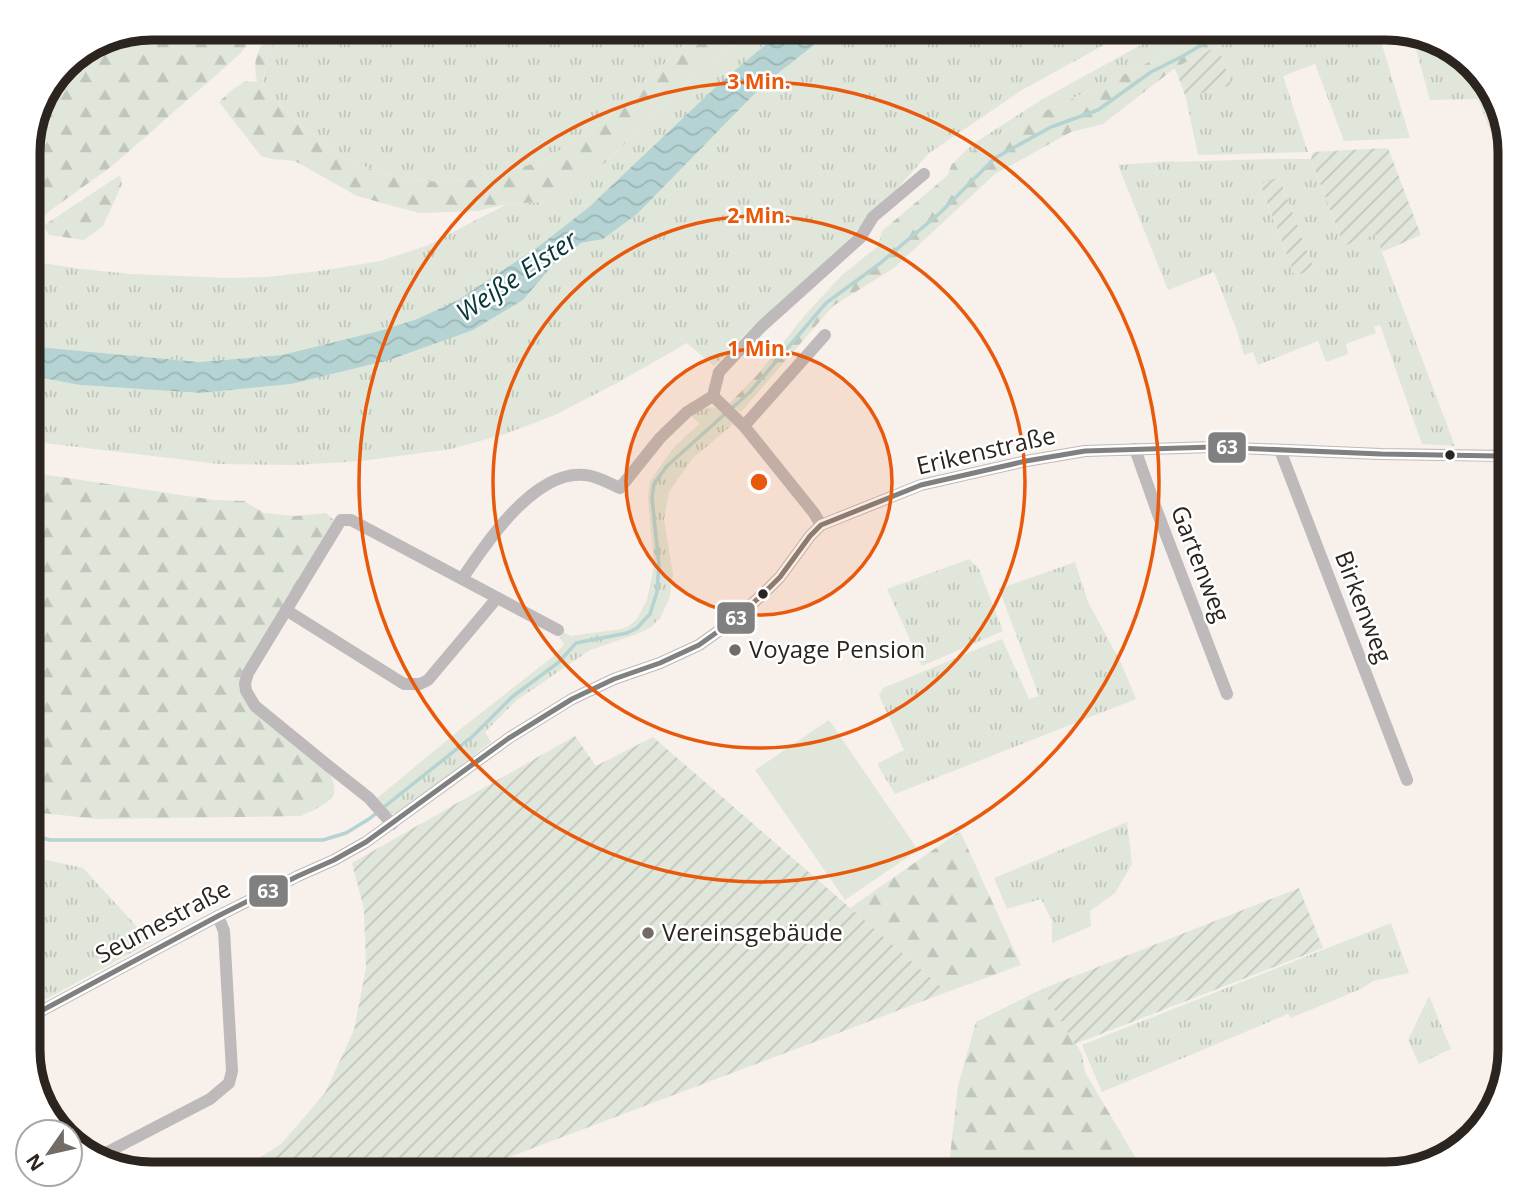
<svg xmlns="http://www.w3.org/2000/svg" width="1538" height="1202" viewBox="0 0 1538 1202" font-family="'Open Sans',sans-serif">
<style>
.grass{fill:url(#grass-tufts);fill-rule:evenodd}
.forest{fill:url(#forest-firs)}
.garden{fill:url(#garden-furrows)}
.pitch{fill:#e0e7da}
.water{fill:url(#water-waves)}
.lines{fill:none;stroke-linecap:round;stroke-linejoin:round}
.stream{stroke:#b4d3d2;stroke-width:3.5}
.minor{stroke:#bebabb;stroke-width:12}
.bus-1-casing{stroke:#fff;stroke-width:10}
.bus-1{stroke:#808080;stroke-width:5}
.ring{fill:none;stroke:#e8590c;stroke-width:3.5}
.bus-dot{fill:#2c241e;stroke:#fff;stroke-width:2.5}
.poi-dot{fill:#736b66;stroke:#fff;stroke-width:2.5}
.labels{text-anchor:middle;stroke-width:5;stroke-linejoin:round;paint-order:stroke}
.street-label{font-size:24px;fill:#2c241e;stroke:#fff}
.poi-label{font-size:24px;fill:#2c241e;stroke:#fff;text-anchor:start}
.water-label{font-size:26px;font-style:italic;fill:#08373a;stroke:#fff}
.rim{fill:none;stroke:#2c241e;stroke-width:9}
.centre{fill:#e8590c;stroke:#fff;stroke-width:3.5}
.ring-label{font-size:21px;text-anchor:middle;font-weight:bold;fill:#e8590c;stroke:#fff;stroke-width:5;stroke-linejoin:round;paint-order:stroke}
.line-badge{stroke:#fff;stroke-width:2.5}
.badge-label{font-size:19px;text-anchor:middle;font-weight:bold;fill:#fff}
</style>
<defs>
<pattern id="grass-tufts" width="24" height="20" patternUnits="userSpaceOnUse" patternTransform="scale(1.75)"><rect width="24" height="20" fill="#e0e7da"/><path d="M3 7l-1-3M5 7V3M7 7l1-3M15 17l-1-3M17 17v-4M19 17l1-3" fill="none" stroke="#c0c6bb"/></pattern>
<pattern id="forest-firs" width="22" height="20" patternUnits="userSpaceOnUse" patternTransform="scale(1.75)"><rect width="22" height="20" fill="#e0e7da"/><path d="M5 1l3.5 6h-7zM16 11l3.5 6h-7z" fill="#c0c6bb"/></pattern>
<pattern id="garden-furrows" width="10" height="10" patternUnits="userSpaceOnUse" patternTransform="scale(1.75)"><rect width="10" height="10" fill="#e0e7da"/><path d="M-1 1l2-2M0 10L10 0M9 11l2-2" fill="none" stroke="#c0c6bb"/></pattern>
<pattern id="water-waves" width="16" height="10" patternUnits="userSpaceOnUse" patternTransform="scale(1.75)"><rect width="16" height="10" fill="#b4d3d2"/><path d="M0 5q4-4 8 0t8 0" fill="none" stroke="#9bb5b4"/></pattern>
</defs>
<rect width="100%" height="100%" fill="#f7f0eb"/>
<g class="grass">
<path d="M 295,28 L 701,28 L 606,120 L 543,161 L 479,179 L 441,182 L 414,180 L 383,174 L 346,159 L 296,122 L 263,84 C 267,53 268,46 295,28 Z"/>
<path d="M 751,28 L 785,28 L 764,45 L 589,207 L 539,246 L 458,300 L 417,319 L 379,331 L 282,355 L 199,362 L 28,346 L 28,256 L 36,262 L 81,269 L 131,274 L 228,278 L 266,277 L 320,271 L 380,261 L 426,246 L 507,204 L 540,202 L 607,161 L 682,87 Z"/>
<path d="M 836,28 L 1135,28 L 1022,90 L 928,154 L 897,189 L 865,220 L 845,244 L 798,287 L 755,324 L 714,366 L 687,343 L 619,382 L 555,415 L 502,435 L 451,449 L 361,461 L 295,465 L 219,464 L 28,441 L 28,375 L 81,385 L 201,393 L 291,384 L 523,300 L 553,265 L 581,243 L 603,239 L 764,84 Z"/>
<path d="M 1178,28 L 1211,28 L 1138,68 L 1015,125 L 952,164 L 973,144 L 1041,100 L 1139,46 Z"/>
<path d="M 1266,28 L 1377,28 L 1410,138 L 1344,141 L 1315,64 L 1283,76 L 1308,152 L 1198,155 L 1186,98 L 1231,85 L 1218,46 Z"/>
<path d="M 1413,38 L 1467,59 L 1497,98 L 1505,132 L 1492,135 L 1478,99 L 1430,100 Z"/>
<path d="M 1276,159 L 1311,159 L 1344,246 L 1375,234 L 1455,446 L 1422,444 L 1380,325 L 1374,327 L 1376,333 L 1346,344 L 1348,354 L 1326,362 L 1318,341 L 1258,365 L 1253,352 L 1244,355 L 1237,331 L 1214,272 L 1168,290 L 1118,165 L 1174,161 L 1175,162 ZM 1279,177 L 1314,269 L 1295,276 L 1260,185 Z"/>
<path d="M 710,407 C 721,408 730,413 732,425 L 692,459 L 669,492 L 664,519 L 673,574 L 669,600 L 660,618 L 650,628 L 637,634 L 590,650 L 517,700 L 485,732 L 491,742 L 398,814 L 386,812 L 376,799 L 458,731 L 555,655 L 564,644 L 560,638 L 563,632 L 571,636 L 621,629 L 629,626 L 637,619 L 647,600 L 654,566 L 648,497 L 650,481 L 674,447 L 699,424 L 692,416 L 701,409 Z"/>
<path d="M 969,559 L 979,569 L 1003,631 L 922,666 L 887,589 Z"/>
<path d="M 1075,562 L 1088,602 L 1121,663 L 1136,699 L 895,794 L 877,764 L 904,750 L 879,695 L 883,688 L 1002,639 L 1029,699 L 1039,696 L 999,589 Z"/>
<path d="M 1127,822 L 1132,864 L 1115,893 L 1090,911 L 1091,926 L 1052,943 L 1052,921 L 1041,899 L 1007,909 L 994,878 Z"/>
<path d="M 28,856 L 83,868 L 151,942 L 28,1009 Z"/>
<path d="M 1391,923 L 1409,973 L 1373,981 L 1361,989 L 1291,1018 L 1288,1014 L 1102,1092 L 1082,1045 Z"/>
<path d="M 1429,996 L 1451,1049 L 1419,1064 L 1408,1040 Z"/>
</g>
<g class="forest">
<path d="M 152,28 L 260,28 L 240,54 L 112,166 L 44,215 L 28,220 L 28,144 L 41,97 L 70,59 Z"/>
<path d="M 273,28 L 295,28 C 268,46 267,53 263,84 L 296,122 L 346,159 L 383,174 L 414,180 L 442,182 L 479,179 L 543,161 L 606,120 L 701,28 L 751,28 L 682,87 L 607,161 L 574,186 L 540,202 L 507,204 L 477,211 L 419,213 L 357,196 L 295,161 L 273,159 L 261,156 L 219,102 L 233,89 L 246,81 L 257,82 C 252,58 258,48 273,28 Z"/>
<path d="M 1211,28 L 1266,28 L 1218,46 L 1175,68 L 1103,124 L 1071,132 L 995,174 L 894,268 L 833,306 L 741,412 L 729,404 L 758,374 L 805,315 L 841,276 L 878,246 L 882,231 L 947,176 L 952,164 L 1015,125 L 1138,68 Z"/>
<path d="M 120,175 L 122,184 L 103,226 L 84,240 L 49,235 L 43,226 Z"/>
<path d="M 28,472 L 214,500 L 244,501 L 264,513 L 295,516 L 326,513 L 335,521 L 241,683 L 329,773 C 345,800 322,805 301,816 L 98,819 L 41,813 L 28,810 Z"/>
<path d="M 960,831 L 1021,965 L 947,992 L 850,908 Z"/>
<path d="M 1042,989 L 1082,1054 L 1085,1072 L 1145,1174 L 948,1174 L 958,1086 L 976,1022 Z"/>
</g>
<g class="garden">
<path d="M 1218,46 L 1231,85 L 1186,98 L 1175,68 Z"/>
<path d="M 1388,148 L 1421,235 L 1382,252 L 1375,234 L 1344,246 L 1311,159 L 1313,152 Z"/>
<path d="M 1279,177 L 1314,269 L 1295,276 L 1260,184 Z"/>
<path d="M 575,736 L 596,766 L 653,737 L 947,992 L 464,1174 L 235,1174 L 281,1144 L 325,1093 L 354,1030 L 366,968 L 364,909 L 352,863 Z"/>
<path d="M 1299,888 L 1323,948 L 1075,1044 L 1042,989 Z"/>
</g>
<path class="pitch" d="M 829,720 L 918,850 L 845,900 L 755,770 Z"/>
<path class="water" d="M 785,28 L 836,28 L 764,84 L 637,214 L 603,239 L 581,243 L 553,265 L 523,300 L 473,330 L 389,360 L 291,384 L 201,393 L 80,385 L 28,375 L 28,346 L 199,362 L 282,355 L 379,331 L 417,319 L 458,300 L 539,246 L 589,207 L 719,84 Z"/>
<g class="lines">
<g class="stream">
<path d="M 732,408 L 750,392 L 826,303 L 878,265 L 941,212 L 995,158 L 1051,127 L 1098,110 L 1151,72 L 1181,57 L 1231,28"/>
<path d="M 28,834 L 50,840 L 323,840 L 346,833 L 369,819 L 473,736 L 512,697 L 559,662 L 576,643 L 627,633 L 637,628 L 650,614 L 657,592 L 659,565 L 652,498 L 654,484 L 667,466 L 726,413"/>
</g>
<g class="minor">
<path d="M 713,396 L 744,426 L 814,513 L 821,525"/>
<path d="M 744,426 L 825,335"/>
<path d="M 1135,449 L 1158,514 L 1227,694"/>
<path d="M 1280,450 L 1407,780"/>
<path d="M 1499,456 L 1510,482"/>
<path d="M 462,579 C 486,543 535,469 585,475 C 597,476 609,483 620,488 L 660,438 L 687,412 L 713,396 L 719,372 L 761,327 L 860,238 L 873,217 L 924,174"/>
<path d="M 286,610 L 404,684 L 420,684 L 428,680 L 497,598"/>
<path d="M 392,824 L 369,798 L 326,764 L 255,706 L 246,691 L 245,683 L 248,673 L 341,520 L 351,520 L 558,630"/>
<path d="M 28,1018 L 218,916 L 298,876 L 334,860 L 366,842 L 509,738 L 572,699 L 614,679 L 660,663 L 699,645 L 734,620 L 763,594 L 780,577 L 810,536 L 821,525 L 921,485 L 1026,461 L 1085,451 L 1213,447 L 1381,454 L 1510,456"/>
<path d="M 102,1155 L 210,1099 L 229,1083 L 232,1071 L 224,931 L 218,916"/>
</g>
<g class="bus-1-casing">
<path id="bus-1" d="M 28,1018 L 218,916 L 298,876 L 334,860 L 366,842 L 509,738 L 572,699 L 614,679 L 660,663 L 699,645 L 734,620 L 763,594 L 780,577 L 810,536 L 821,525 L 921,485 L 1026,461 L 1085,451 L 1213,447 L 1381,454 L 1499,456"/>
</g>
<use href="#bus-1" class="bus-1"/>
</g>
<circle cx="759" cy="482" r="133" fill="#e8590c" fill-opacity=".12"/>
<g class="ring">
<circle cx="759" cy="482" r="133"/>
<circle cx="759" cy="482" r="266"/>
<circle cx="759" cy="482" r="400"/>
</g>
<g class="bus-dot">
<circle cx="1450" cy="455" r="6"/>
<circle cx="763" cy="594" r="6"/>
</g>
<g class="poi-dot">
<circle cx="735" cy="650" r="7"/>
<circle cx="648" cy="933" r="7"/>
</g>
<g class="labels">
<g class="street-label">
<text transform="translate(986 451) rotate(-13)" y="8">Erikenstraße</text>
<text transform="translate(1200 564) rotate(69)" y="8">Gartenweg</text>
<text transform="translate(1363 607) rotate(69)" y="8">Birkenweg</text>
<text transform="translate(163 922) rotate(-28)" y="8">Seumestraße</text>
</g>
<g class="poi-label">
<text x="749" y="658">Voyage Pension</text>
<text x="662" y="941">Vereinsgebäude</text>
</g>
<g class="water-label">
<text transform="translate(517 276) rotate(-34)" y="9">Weiße Elster</text>
</g>
</g>
<path d="M0 0H1538V1202H0ZM152 40H1386A112 112 0 0 1 1498 152V1050A112 112 0 0 1 1386 1162H152A112 112 0 0 1 40 1050V152A112 112 0 0 1 152 40Z" fill="#fff" fill-rule="evenodd"/>
<path class="rim" d="M152 40H1386A112 112 0 0 1 1498 152V1050A112 112 0 0 1 1386 1162H152A112 112 0 0 1 40 1050V152A112 112 0 0 1 152 40Z"/>
<circle cx="759" cy="482" r="10" class="centre"/>
<g class="ring-label">
<text x="759" y="89">3 Min.</text>
<text x="759" y="223">2 Min.</text>
<text x="759" y="356">1 Min.</text>
</g>
<g class="line-badge">
<rect x="1207" y="431" width="40" height="33" rx="7" fill="#808080"/>
<rect x="716" y="601" width="40" height="34" rx="7" fill="#808080"/>
<rect x="248" y="874" width="41" height="34" rx="7" fill="#808080"/>
</g>
<g class="badge-label">
<text x="1227" y="454">63</text>
<text x="736" y="625">63</text>
<text x="268" y="898">63</text>
</g>
<g transform="translate(49 1153) rotate(236)"><circle r="33" fill="#ffffff" stroke="#aba7a5" stroke-width="2"/>
<path d="M0-5L12 26L0 18L-12 26Z" fill="#736b66"/>
<text y="-10" font-size="19" font-weight="bold" text-anchor="middle" fill="#2c241e">N</text>
</g>
</svg>
